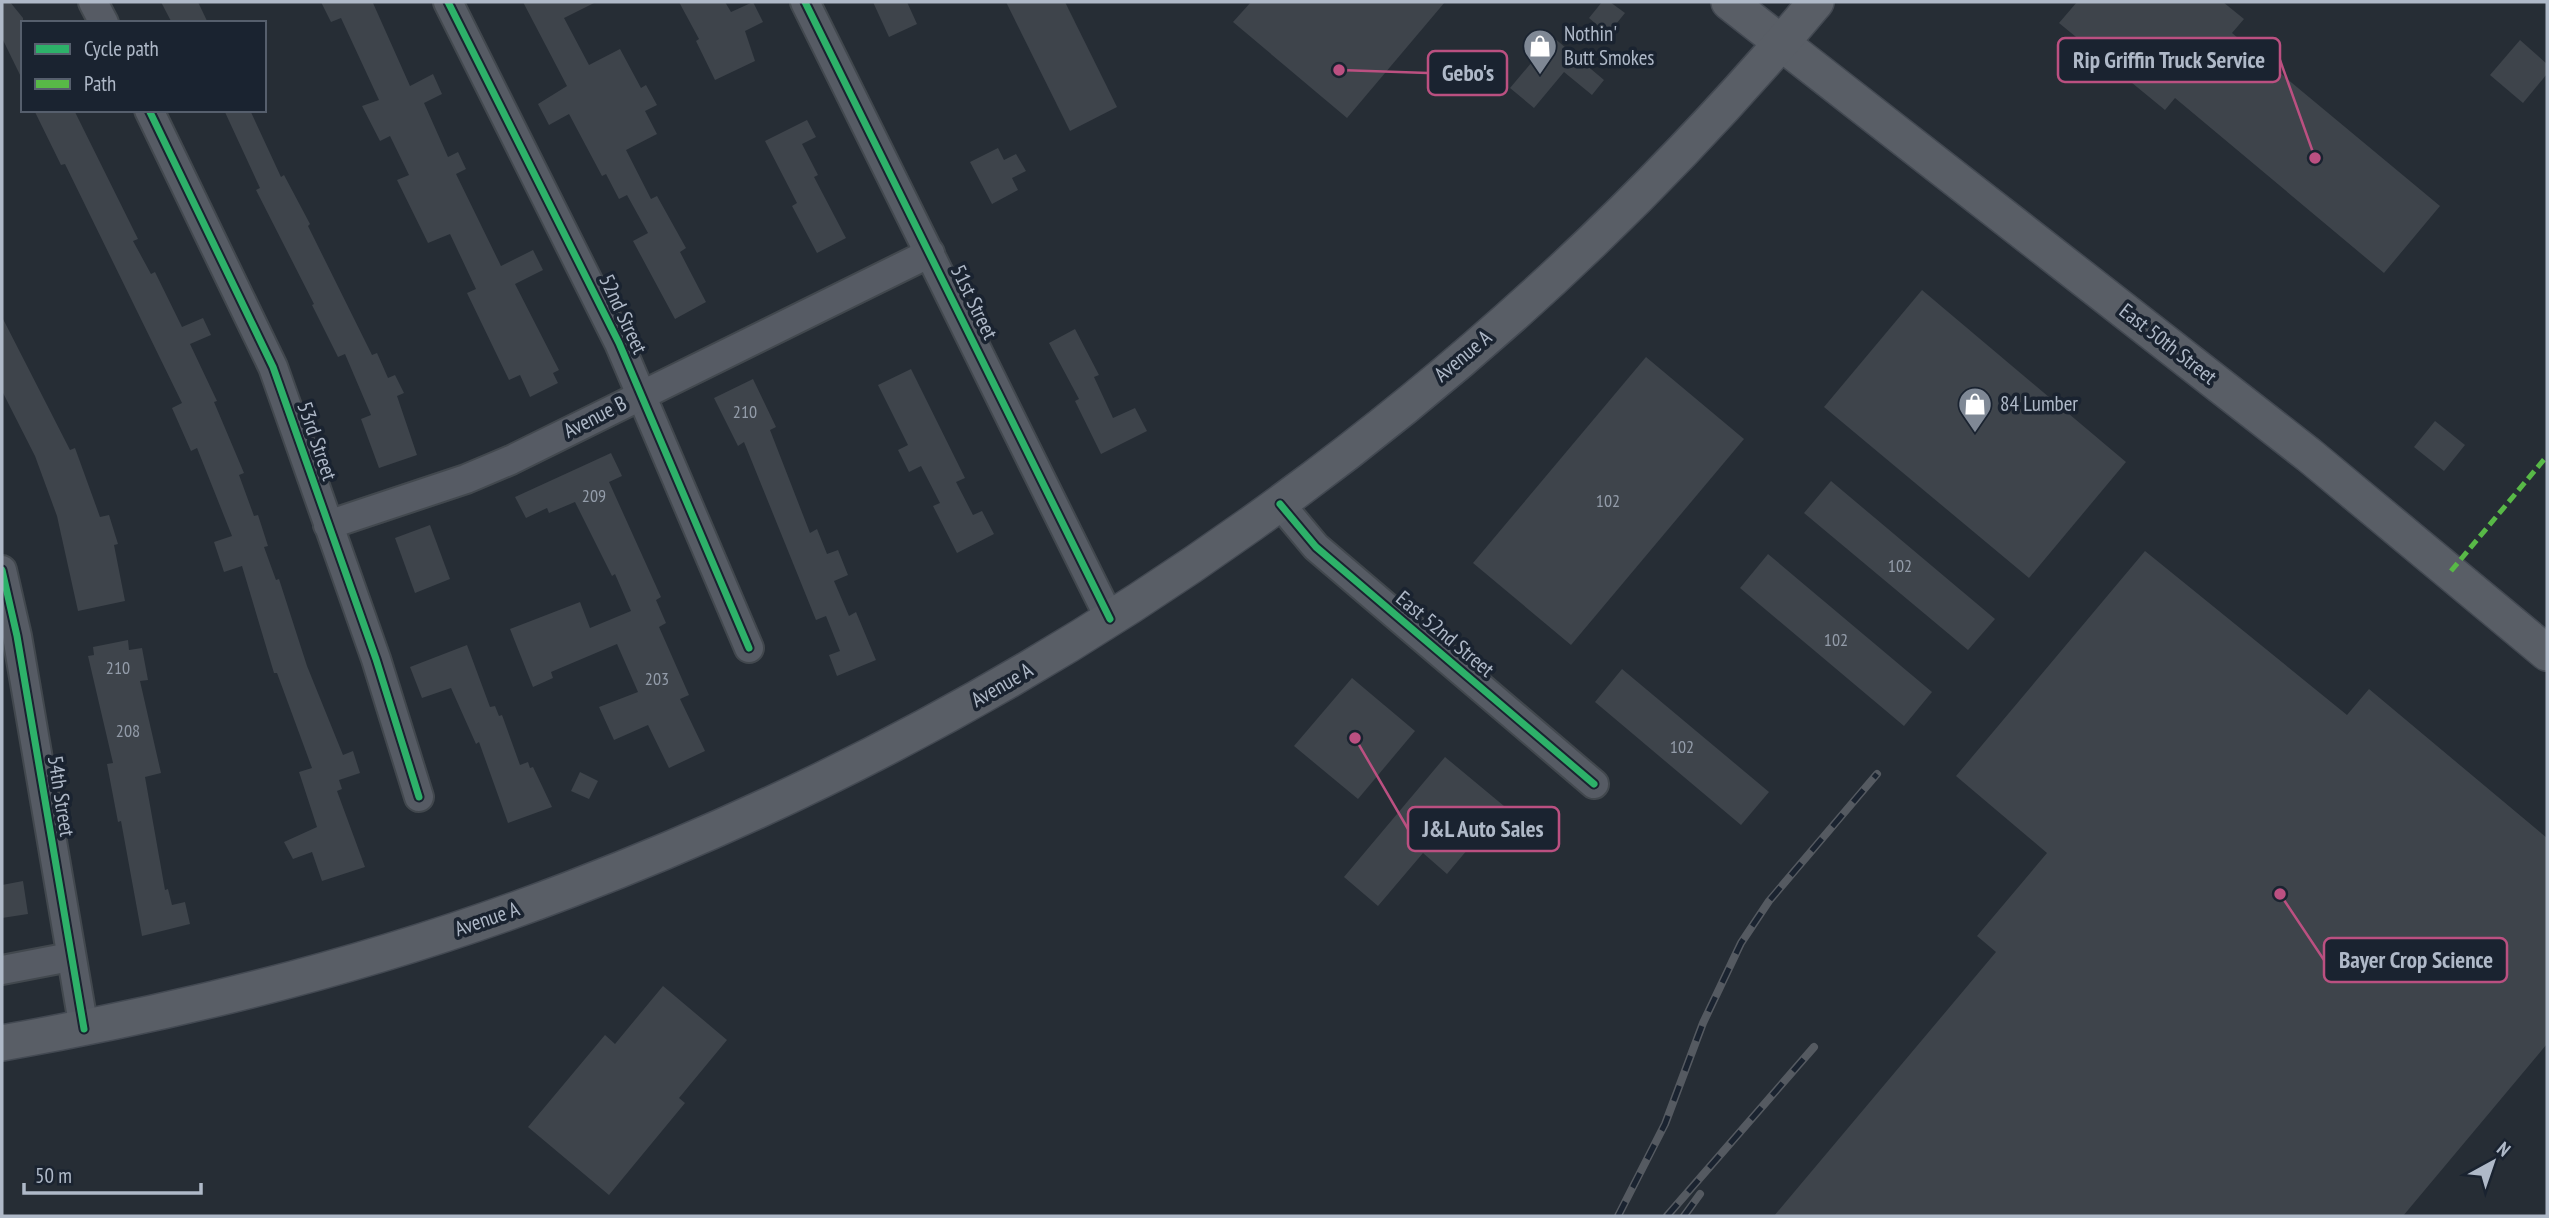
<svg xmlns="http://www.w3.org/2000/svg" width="2549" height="1218" viewBox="0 0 2549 1218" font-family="'PT Sans Narrow',sans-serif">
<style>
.building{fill:#3e444b}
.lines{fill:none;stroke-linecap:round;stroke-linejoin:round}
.minor-casing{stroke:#42484e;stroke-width:32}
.major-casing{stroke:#434952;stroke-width:38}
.minor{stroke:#565b64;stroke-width:28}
.major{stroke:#595e66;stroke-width:35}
.rail-casing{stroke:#555a61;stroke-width:8}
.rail{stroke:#1a2330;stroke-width:5;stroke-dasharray:16;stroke-linecap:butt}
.quiet{stroke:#58b947;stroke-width:5;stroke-dasharray:10 5;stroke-linecap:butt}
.cycleway-casing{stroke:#1a2330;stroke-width:11}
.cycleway{stroke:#2db169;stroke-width:7}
.labels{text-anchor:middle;stroke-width:7;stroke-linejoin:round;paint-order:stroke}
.number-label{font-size:18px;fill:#939ca9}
.poi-label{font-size:21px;fill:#afb9c8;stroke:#1a2330;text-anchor:start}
.street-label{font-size:21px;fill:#afb9c8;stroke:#1a2330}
.leader{fill:none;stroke:#bb5081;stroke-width:2.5}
.callout-dot{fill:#bb5081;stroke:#1a2330;stroke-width:2.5}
.callout{fill:#1a2330;stroke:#bb5081;stroke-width:2.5}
.callout-label{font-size:23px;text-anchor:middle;font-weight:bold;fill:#afb9c8}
</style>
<rect width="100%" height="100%" fill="#262d35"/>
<g class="building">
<path d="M 2,2 L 10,2 L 23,18 L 23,81 L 2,38 Z"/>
<path d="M 161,2 L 198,2 L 208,23 L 172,23 Z"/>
<path d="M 321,2 L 377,2 L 373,3 L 410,86 L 433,74 L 442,94 L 424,103 L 448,157 L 458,152 L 466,169 L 456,174 L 501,266 L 533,250 L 543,270 L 515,284 L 559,370 L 553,373 L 558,383 L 530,397 L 520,375 L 509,380 L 467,293 L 476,289 L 450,234 L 428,243 L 397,180 L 409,175 L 390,136 L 380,141 L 362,106 L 379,100 L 341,18 L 331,22 Z"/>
<path d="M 523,2 L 596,2 L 564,18 L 589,65 L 620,49 L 641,88 L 646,85 L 657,105 L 645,111 L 657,134 L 626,150 L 651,199 L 657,196 L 686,248 L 680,252 L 706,302 L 675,319 L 633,241 L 648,233 L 627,195 L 619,199 L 606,174 L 602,176 L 569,114 L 549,125 L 538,104 L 567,86 Z"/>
<path d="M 679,2 L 725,2 L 731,12 L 753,2 L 763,22 L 745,31 L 755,61 L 715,80 L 696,41 L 699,39 Z"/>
<path d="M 873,2 L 907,2 L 917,24 L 889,37 Z"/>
<path d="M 1006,2 L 1065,2 L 1117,107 L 1070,131 Z"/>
<path d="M 1251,2 L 1445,2 L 1347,118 L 1233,22 Z"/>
<path d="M 1602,2 L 1610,2 L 1625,13 L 1608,34 L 1589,18 Z"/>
<path d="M 2077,2 L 2223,2 L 2244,19 L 2232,33 L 2440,206 L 2384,273 L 2175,98 L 2165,110 L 2059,23 Z"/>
<path d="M 1553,37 L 1604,80 L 1592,95 L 1564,72 L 1534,108 L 1510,88 Z"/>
<path d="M 2520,40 L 2547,64 L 2547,74 L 2523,103 L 2490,75 Z"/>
<path d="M 34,110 L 74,110 L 138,239 L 133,241 L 151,274 L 155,272 L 182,327 L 203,318 L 211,335 L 190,344 L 217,401 L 214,402 L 244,473 L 239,475 L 254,516 L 258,515 L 268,546 L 264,547 L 276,580 L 279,579 L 307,666 L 343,755 L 353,751 L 360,773 L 339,780 L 342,789 L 337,791 L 365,867 L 322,881 L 312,852 L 293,859 L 284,842 L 317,827 L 299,772 L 312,768 L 277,673 L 274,673 L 242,566 L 224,572 L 214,542 L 232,536 L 197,448 L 191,451 L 172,408 L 182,403 L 65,164 L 61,165 Z"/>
<path d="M 224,110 L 250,110 L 281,177 L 284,175 L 310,224 L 308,226 L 372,355 L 377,353 L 388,378 L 395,375 L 404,393 L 397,396 L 417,455 L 379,468 L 361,419 L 371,415 L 345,354 L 338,357 L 312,305 L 314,304 L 256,190 L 260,188 Z"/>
<path d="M 807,120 L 816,137 L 802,144 L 818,175 L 814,177 L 846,238 L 817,253 L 792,206 L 797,203 L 765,141 Z"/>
<path d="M 998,148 L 1004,160 L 1016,154 L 1026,171 L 1012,178 L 1018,190 L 992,204 L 970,162 Z"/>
<path d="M 1922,290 L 2126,462 L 2029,578 L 1824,407 Z"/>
<path d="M 2,317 L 70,450 L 75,448 L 100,517 L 109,515 L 118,544 L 114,545 L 125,601 L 78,611 L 57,516 L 35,456 L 2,391 Z"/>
<path d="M 1075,329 L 1099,375 L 1094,377 L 1113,418 L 1135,408 L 1147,431 L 1101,454 L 1075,401 L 1079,399 L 1049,343 Z"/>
<path d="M 1646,357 L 1744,439 L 1571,645 L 1473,563 Z"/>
<path d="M 911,369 L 965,478 L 956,482 L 973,515 L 982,511 L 994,534 L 957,553 L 933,506 L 940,503 L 921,466 L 909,472 L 898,450 L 908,445 L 878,385 Z"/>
<path d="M 753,379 L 776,427 L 770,430 L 810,533 L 817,529 L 827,554 L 838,550 L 848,575 L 834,581 L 849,616 L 856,612 L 876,660 L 837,676 L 829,655 L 840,651 L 826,616 L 816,620 L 744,442 L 738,446 L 714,398 Z"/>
<path d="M 2435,421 L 2465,445 L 2444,471 L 2414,447 Z"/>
<path d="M 611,453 L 622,476 L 609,482 L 661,597 L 656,600 L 666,623 L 659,627 L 689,695 L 680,699 L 705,751 L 669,768 L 648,725 L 614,740 L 599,707 L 638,692 L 617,644 L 551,672 L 553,678 L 533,687 L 510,629 L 580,602 L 590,628 L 631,611 L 615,574 L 612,576 L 575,502 L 549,513 L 547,508 L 526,518 L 515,497 Z"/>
<path d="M 1831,481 L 1995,619 L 1968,650 L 1804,513 Z"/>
<path d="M 430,525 L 450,579 L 415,593 L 395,538 Z"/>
<path d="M 2145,551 L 2347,715 L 2369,689 L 2547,838 L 2547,1044 L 2403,1216 L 1774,1216 L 1996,952 L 1977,936 L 2047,853 L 1956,776 Z"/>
<path d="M 1768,554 L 1932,692 L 1904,726 L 1740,588 Z"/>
<path d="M 128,640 L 129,650 L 142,648 L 148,680 L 140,681 L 161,773 L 145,777 L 165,890 L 168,889 L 172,905 L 185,902 L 190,924 L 142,936 L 121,821 L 118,822 L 107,764 L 113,763 L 88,656 L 94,655 L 93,647 Z"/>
<path d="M 467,645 L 490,707 L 495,706 L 499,716 L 502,715 L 520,765 L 528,762 L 530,768 L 533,767 L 552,807 L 508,823 L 479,742 L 476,744 L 451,688 L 422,698 L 410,667 Z"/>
<path d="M 1622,669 L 1769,792 L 1741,825 L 1595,702 Z"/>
<path d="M 1352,678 L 1415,731 L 1358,799 L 1294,746 Z"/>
<path d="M 1445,757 L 1504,806 L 1447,874 L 1423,853 L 1378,906 L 1344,877 Z"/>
<path d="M 580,772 L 598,781 L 589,799 L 571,791 Z"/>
<path d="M 23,881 L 28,914 L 2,918 L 2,885 Z"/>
<path d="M 663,986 L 727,1040 L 679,1098 L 685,1103 L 609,1195 L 528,1127 L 605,1035 L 615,1044 Z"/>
</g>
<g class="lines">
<g class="minor-casing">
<g id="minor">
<path d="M 93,2 L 104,23"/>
<path d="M 448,2 L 619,343 L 749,648"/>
<path d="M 805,2 L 1110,619"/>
<path d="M 149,110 L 273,367 L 376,659 L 419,797"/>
<path d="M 1280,504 L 1316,547 L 1594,784"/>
<path d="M 328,525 L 466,479 L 511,460 L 930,253"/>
<path d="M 2,570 L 17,636 L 84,1029"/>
<path d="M 2,970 L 70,957"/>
</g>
</g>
<g class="major-casing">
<g id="major">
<path d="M 1729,2 L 2309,455 L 2547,653"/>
<path d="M 2,1043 C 195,1009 387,960 571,889 C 1053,705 1485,397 1816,2"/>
</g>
</g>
<use href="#minor" class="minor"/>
<use href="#major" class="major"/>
<g class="rail-casing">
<g id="rail">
<path d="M 1618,1216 L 1665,1124 L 1703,1023 L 1741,943 L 1769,901 L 1877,774"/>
<path d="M 1667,1216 L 1814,1047"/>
<path d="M 1684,1216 L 1700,1194"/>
</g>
</g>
<use href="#rail" class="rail"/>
<path class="quiet" d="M 2451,571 L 2547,456"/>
<g class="cycleway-casing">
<g id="cycleway">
<path d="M 448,2 L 619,343 L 749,648"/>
<path d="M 805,2 L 1110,619"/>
<path d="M 149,110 L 273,367 L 376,659 L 419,797"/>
<path d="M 1280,504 L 1316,547 L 1594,784"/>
<path d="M 2,570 L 17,636 L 84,1029"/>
</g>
</g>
<use href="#cycleway" class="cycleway"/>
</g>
<defs>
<g id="shop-pin" transform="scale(1.75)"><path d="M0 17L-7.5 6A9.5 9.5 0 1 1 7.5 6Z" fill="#7f8895" stroke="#1a2330"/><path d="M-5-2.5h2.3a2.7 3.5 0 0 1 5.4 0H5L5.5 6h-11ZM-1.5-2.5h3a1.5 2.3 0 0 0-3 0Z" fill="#fff"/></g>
</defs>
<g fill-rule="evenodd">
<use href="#shop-pin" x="1540" y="46"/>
<use href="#shop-pin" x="1975" y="404"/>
</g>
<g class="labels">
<g class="number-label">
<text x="745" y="418">210</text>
<text x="594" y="502">209</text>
<text x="1608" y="507">102</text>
<text x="1900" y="572">102</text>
<text x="1836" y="646">102</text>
<text x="118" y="674">210</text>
<text x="657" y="685">203</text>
<text x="128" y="737">208</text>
<text x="1682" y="753">102</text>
</g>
<g class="poi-label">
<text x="1564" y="41">Nothin'<tspan x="1564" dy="24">Butt Smokes</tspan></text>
<text x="2000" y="411">84 Lumber</text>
</g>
<g class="street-label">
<text transform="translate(974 302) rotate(64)" y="7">51st Street</text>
<text transform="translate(623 314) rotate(65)" y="7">52nd Street</text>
<text transform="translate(2168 344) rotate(38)" y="7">East 50th Street</text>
<text transform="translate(1463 356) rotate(-40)" y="7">Avenue A</text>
<text transform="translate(595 417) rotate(-27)" y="7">Avenue B</text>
<text transform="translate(317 441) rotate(71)" y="7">53rd Street</text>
<text transform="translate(1445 634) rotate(40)" y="7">East 52nd Street</text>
<text transform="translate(1002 685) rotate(-30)" y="7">Avenue A</text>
<text transform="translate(61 796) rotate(81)" y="7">54th Street</text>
<text transform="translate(487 919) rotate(-19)" y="7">Avenue A</text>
</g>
</g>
<path class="leader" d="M2315 158L2280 60M1339 70L1428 73M1355 738L1408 829M2280 894L2324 960"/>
<g class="callout-dot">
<circle cx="2315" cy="158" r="7"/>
<circle cx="1339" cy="70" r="7"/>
<circle cx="1355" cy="738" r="7"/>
<circle cx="2280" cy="894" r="7"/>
</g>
<g class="callout">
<rect x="2058" y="38" width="222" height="44" rx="7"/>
<rect x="1428" y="51" width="79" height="44" rx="7"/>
<rect x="1408" y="807" width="151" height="44" rx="7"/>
<rect x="2324" y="938" width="183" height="44" rx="7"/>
</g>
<g class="callout-label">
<text x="2169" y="68">Rip Griffin Truck Service</text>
<text x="1468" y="81">Gebo's</text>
<text x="1483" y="837">J&amp;L Auto Sales</text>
<text x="2416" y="968">Bayer Crop Science</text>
</g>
<rect width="2549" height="1218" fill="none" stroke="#afb9c8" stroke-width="7"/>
<rect x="21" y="21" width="245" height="91" fill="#1a2330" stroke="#565f6d" stroke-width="2"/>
<rect x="35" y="44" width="35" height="10" fill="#2db169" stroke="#565f6d" stroke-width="2"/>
<text x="84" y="56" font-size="21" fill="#afb9c8">Cycle path</text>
<rect x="35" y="79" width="35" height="10" fill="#58b947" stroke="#565f6d" stroke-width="2"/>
<text x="84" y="91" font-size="21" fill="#afb9c8">Path</text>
<g transform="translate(2493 1162) rotate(40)" stroke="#1a2330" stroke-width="5" paint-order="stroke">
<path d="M0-5L12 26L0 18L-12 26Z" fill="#afb9c8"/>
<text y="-10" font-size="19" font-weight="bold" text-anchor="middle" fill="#afb9c8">N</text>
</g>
<path d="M24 1183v10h177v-10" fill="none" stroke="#afb9c8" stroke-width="3.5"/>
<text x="35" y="1183" font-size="21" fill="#afb9c8" stroke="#1a2330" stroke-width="5" paint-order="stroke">50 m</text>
</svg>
